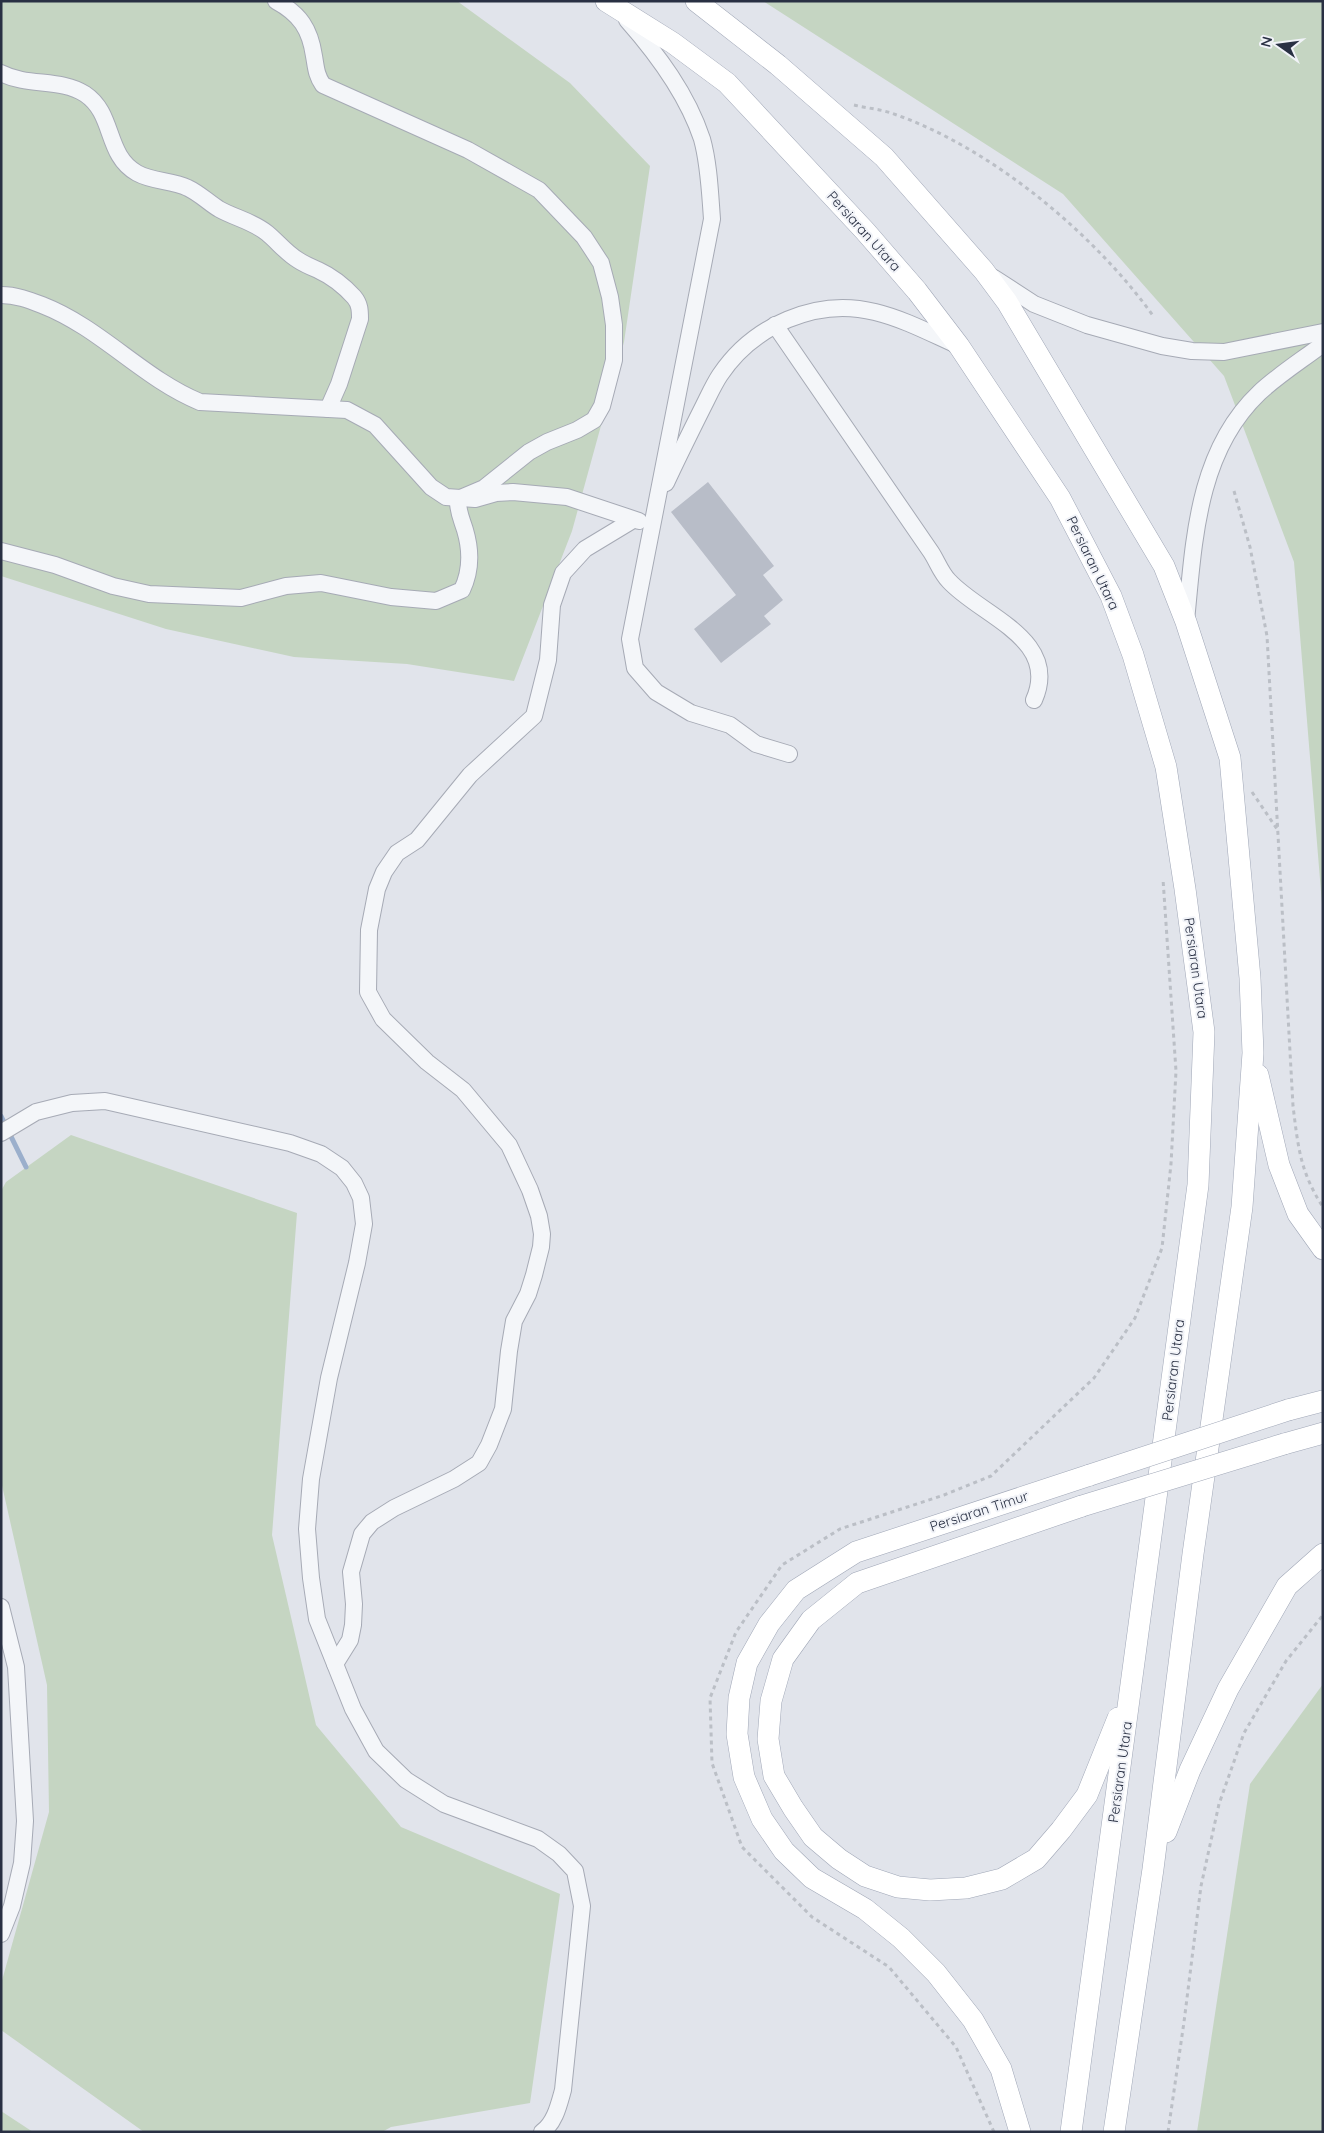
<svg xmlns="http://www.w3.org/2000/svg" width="1324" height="2133" viewBox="0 0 1324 2133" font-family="Quicksand,sans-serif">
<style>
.green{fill:#c5d5c2}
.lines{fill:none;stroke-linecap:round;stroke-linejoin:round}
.stream{stroke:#9bafcc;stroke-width:5}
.building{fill:#b8bdc8}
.minor-casing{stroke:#a6aab5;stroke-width:18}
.major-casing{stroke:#a0a7b7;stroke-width:22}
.path{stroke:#bbbfc6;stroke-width:3;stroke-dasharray:4 4;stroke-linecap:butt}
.minor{stroke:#f4f6f9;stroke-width:16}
.major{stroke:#fff;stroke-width:21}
.major-bridge-casing{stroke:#a0a7b7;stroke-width:22;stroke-linecap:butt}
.major-bridge{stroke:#fff;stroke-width:21}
.labels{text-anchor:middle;stroke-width:4;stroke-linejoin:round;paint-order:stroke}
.street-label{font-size:14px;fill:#293043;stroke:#f1f3f8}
</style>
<rect width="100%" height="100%" fill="#e1e4eb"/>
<g class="green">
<path d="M 1,1 L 457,1 L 570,83 L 650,166 L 624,342 L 572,531 L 514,681 L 407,664 L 294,657 L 166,629 L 1,576 Z"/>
<path d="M 763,1 L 1323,1 L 1323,916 L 1294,562 L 1224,376 L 1063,194 Z"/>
<path d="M 71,1135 L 297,1213 L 272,1535 L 316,1725 L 401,1827 L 560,1894 L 530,2103 L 391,2127 L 382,2132 L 144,2132 L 1,2030 L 1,1984 L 49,1812 L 47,1685 L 1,1481 L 1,1191 L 6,1182 Z"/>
<path d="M 1323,1684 L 1323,2132 L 1197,2132 L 1250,1784 Z"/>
<path d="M 1,2111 L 33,2132 L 1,2132 Z"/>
</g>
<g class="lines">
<path class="stream" d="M 1,1116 L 26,1167"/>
</g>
<path class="building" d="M 708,482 L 774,566 L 763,575 L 783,600 L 764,616 L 771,624 L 721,663 L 694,629 L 736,595 L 671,512 Z"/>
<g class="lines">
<g class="minor-casing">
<g id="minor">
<path d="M 276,1 C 300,14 310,29 314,56 C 316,67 316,75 323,85 L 468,150 L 539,190 L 584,237 L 601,263 L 610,297 L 614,325 L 614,360 L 602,406 L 594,420 L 577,430 L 547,442 L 529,452 L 484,488 L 458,499"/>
<path d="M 627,20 C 658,55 687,94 702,139 C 709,164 710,193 712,219 L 630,639 L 635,668 L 656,692 L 691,713 L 730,725 L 756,744 L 789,754"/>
<path d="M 1,73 C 28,87 60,78 85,94 C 115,114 105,155 137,173 C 153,182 172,180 188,188 C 199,193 209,203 219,209 C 235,218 252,221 267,233 C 277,241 286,253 298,260 C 304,264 311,267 318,270 C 331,276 344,286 354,297 C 360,304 360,311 360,319 L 339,384 L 328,409"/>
<path d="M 994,278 L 1034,304 L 1087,325 L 1162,346 L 1192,351 L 1224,352 L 1323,332"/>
<path d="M 1,295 C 16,295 29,300 42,305 C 101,328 142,378 200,402 L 347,410 L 375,425 L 431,487 L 446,497 L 475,499 L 496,493 L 513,492 L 567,497 L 639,521"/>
<path d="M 775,325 L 931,552 C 937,561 941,573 949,581 C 981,616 1061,639 1034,700"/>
<path d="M 666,483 C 678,457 691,431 704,405 C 709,395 714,384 720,375 C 753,326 816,297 875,312 C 904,319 932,334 959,346"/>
<path d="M 1,551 L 55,565 L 113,586 L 149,594 L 241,598 L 286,586 L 321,583 L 391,597 L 436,601 L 462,590 C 471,571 471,550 465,530 C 462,520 457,510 458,499"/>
<path d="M 1186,621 C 1194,541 1197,452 1259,393 C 1278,375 1302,360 1323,344"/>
<path d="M 1,1133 L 36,1112 L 72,1103 L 105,1101 L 290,1143 L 321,1154 L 342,1168 L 354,1183 L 361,1198 L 364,1224 L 357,1263 L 329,1378 L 311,1479 L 307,1529 L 311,1578 L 317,1619 L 353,1709 L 376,1751 L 406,1780 L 444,1804 L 538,1839 L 559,1854 L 575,1871 L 582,1906 L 563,2090 C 559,2104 555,2123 542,2132"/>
<path d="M 1,1607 L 16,1667 L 25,1821 L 22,1863 L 12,1906 L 1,1934"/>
<path d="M 335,1664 L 350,1640 L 353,1625 L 354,1604 L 351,1572 L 362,1534 L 372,1522 L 394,1508 L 454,1479 L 479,1463 L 489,1445 L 503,1409 L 509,1351 L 514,1321 L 528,1294 L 534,1275 L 541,1247 L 542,1234 L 539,1216 L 530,1190 L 509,1145 L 463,1090 L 427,1062 L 383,1019 L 368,992 L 369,930 L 377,889 L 384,872 L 397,853 L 417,840 L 470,775 L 534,716 L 548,660 L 552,605 L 563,573 L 585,549 L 633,520"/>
</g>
</g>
<g class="major-casing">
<g id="major">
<path d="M 606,1 L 673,43 L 727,83 L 865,231 L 917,291 L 959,346 L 1060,498 L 1111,596 L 1133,655 L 1166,767 L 1185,889 L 1204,1032 L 1198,1185 L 1071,2132"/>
<path d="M 696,1 L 778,65 L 884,157 L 984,271 L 1007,302 L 1164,566 L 1186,622 L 1230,758 L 1250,978 L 1253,1053 L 1242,1207 L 1193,1554 L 1153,1869 L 1114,2132"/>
<path d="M 1258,1075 L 1279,1165 L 1298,1214 L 1323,1249"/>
<path d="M 1288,1410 L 1323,1401"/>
<path d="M 1284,1444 L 1323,1433"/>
<path d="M 1082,1506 L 857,1583 L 811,1620 L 783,1659 L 771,1701 L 768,1739 L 774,1776 L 793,1808 L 813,1837 L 839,1859 L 865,1876 L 898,1887 L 930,1890 L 966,1888 L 1002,1879 L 1036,1859 L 1061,1830 L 1087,1795 L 1118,1718"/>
<path d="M 1166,1832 L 1190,1770 L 1228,1689 L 1287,1586 L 1323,1554"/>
<path d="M 1020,2132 L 1001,2069 L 973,2020 L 936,1973 L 901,1938 L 865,1909 L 812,1878 L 784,1851 L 762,1819 L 744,1777 L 737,1734 L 739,1698 L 747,1663 L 769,1624 L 796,1590 L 856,1552 L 1090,1475"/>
</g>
</g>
<g class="path">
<path d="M 854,105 C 866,108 879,109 891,113 C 989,146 1094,233 1154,317"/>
<path d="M 1234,491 L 1250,547 L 1267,636 L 1293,1106 C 1298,1146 1300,1172 1323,1207"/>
<path d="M 1252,792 L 1277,829"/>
<path d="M 994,2132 L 956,2047 L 889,1967 L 812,1917 L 742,1847 L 712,1763 L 710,1698 L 736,1632 L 782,1565 L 840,1529 L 944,1495 L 991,1476 L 1094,1378 L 1135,1318 L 1162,1248 L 1171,1164 L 1176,1071 L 1163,879"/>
<path d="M 1168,2132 L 1184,2022 L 1201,1886 L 1219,1804 L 1244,1733 L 1286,1661 L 1323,1615"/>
</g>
<use href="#minor" class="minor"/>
<use href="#major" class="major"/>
<g class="major-bridge-casing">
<g id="major-bridge">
<path d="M 1090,1475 L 1288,1410"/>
<path d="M 1082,1506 L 1284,1444"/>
</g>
</g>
<use href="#major-bridge" class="major-bridge"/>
</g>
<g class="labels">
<g class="street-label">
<text transform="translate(864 231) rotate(48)" y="5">Persiaran Utara</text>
<text transform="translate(1093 563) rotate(64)" y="5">Persiaran Utara</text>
<text transform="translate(1196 968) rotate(82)" y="5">Persiaran Utara</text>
<text transform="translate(1173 1370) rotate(-83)" y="5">Persiaran Utara</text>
<text transform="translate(979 1511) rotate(-18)" y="5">Persiaran Timur</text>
<text transform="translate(1120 1772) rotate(-82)" y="5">Persiaran Utara</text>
</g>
</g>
<rect width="1324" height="2133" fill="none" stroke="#293043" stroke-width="5"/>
<g transform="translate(1279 45) rotate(284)" stroke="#f1f3f8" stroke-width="4" paint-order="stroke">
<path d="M0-4L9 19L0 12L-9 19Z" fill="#293043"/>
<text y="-8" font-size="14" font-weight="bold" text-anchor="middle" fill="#293043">N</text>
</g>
</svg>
